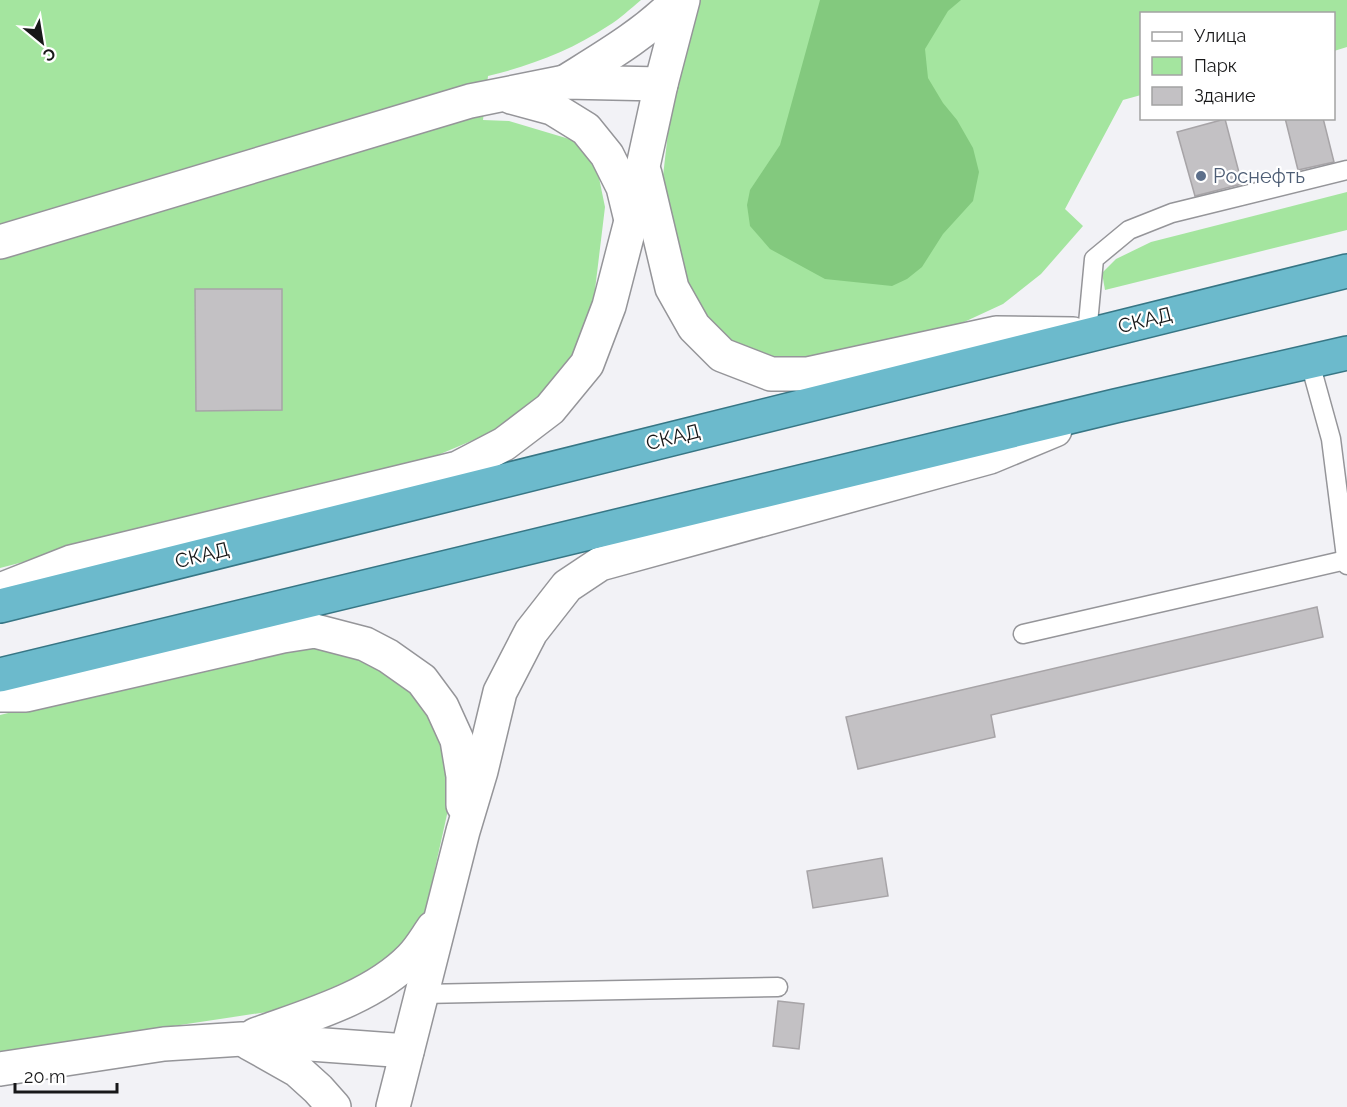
<svg xmlns="http://www.w3.org/2000/svg" width="1347" height="1107" viewBox="0 0 1347 1107" font-family="Raleway,sans-serif">
<style>
.green{fill:#a4e59f}
.forest{fill:#83c97e}
.building{fill:#c3c1c4;stroke:#a7a4a7;stroke-width:1.5}
.lines{fill:none;stroke-linecap:round;stroke-linejoin:round}
.service-casing{stroke:#959599;stroke-width:21}
.secondary-casing{stroke:#959599;stroke-width:36}
.trunk-casing{stroke:#377685;stroke-width:36}
.service{stroke:#fff;stroke-width:18}
.secondary{stroke:#fff;stroke-width:33}
.trunk{stroke:#6cbacc;stroke-width:33}
.service-dot{fill:#5c6f8a;stroke:#fff;stroke-width:2}
.labels{text-anchor:middle;stroke-width:4.5;stroke-linejoin:round;paint-order:stroke}
.service-label{font-size:20px;fill:#4e5e75;stroke:#fff;text-anchor:start}
.street-label{font-size:20px;fill:#181819;stroke:#fff}
</style>
<rect width="100%" height="100%" fill="#f2f2f6"/>
<g class="green">
<path d="M 0,0 L 641,0 C 630,9 620,19 608,26 C 572,50 530,66 488,76 L 483,120 L 509,121 L 576,141 L 597,168 L 605,207 L 594,298 L 577,351 L 546,395 L 502,428 L 438,455 L 0,568 Z"/>
<path d="M 697,0 L 1347,0 L 1347,47 L 1334,51 L 1334,14 L 1142,14 L 1141,95 L 1123,100 L 1065,209 L 1083,226 L 1041,274 L 1003,304 L 949,329 L 806,361 L 769,361 L 736,346 L 710,327 L 674,255 L 663,176 L 673,89 Z"/>
<path d="M 1347,192 L 1347,230 L 1105,290 L 1102,273 L 1116,259 L 1151,242 Z"/>
<path d="M 315,643 L 360,657 L 412,687 L 445,742 L 450,801 L 426,909 L 411,935 L 377,973 L 280,1010 L 0,1052 L 0,715 L 288,645 Z"/>
</g>
<path class="forest" d="M 820,0 L 961,0 L 948,11 L 925,49 L 928,78 L 943,103 L 957,120 L 973,148 L 979,172 L 973,201 L 943,234 L 922,267 L 907,279 L 892,286 L 825,279 L 770,249 L 750,226 L 747,205 L 750,190 L 780,145 Z"/>
<g class="building">
<path d="M 1285,118 L 1323,118 L 1334,162 L 1298,170 Z"/>
<path d="M 1225,119 L 1242,184 L 1195,196 L 1177,132 Z"/>
<path d="M 195,289 L 282,289 L 282,410 L 196,411 Z"/>
<path d="M 1317,607 L 1323,637 L 991,715 L 995,737 L 858,769 L 846,717 Z"/>
<path d="M 882,858 L 888,896 L 813,908 L 807,871 Z"/>
<path d="M 778,1001 L 804,1004 L 799,1049 L 773,1046 Z"/>
</g>
<g class="lines">
<g class="service-casing">
<g id="service">
<path d="M 1087,334 L 1094,259 L 1129,230 L 1172,213 L 1347,170"/>
<path d="M 1310,363 L 1331,439 L 1347,565"/>
<path d="M 1023,634 L 1346,560"/>
<path d="M 422,994 L 778,987"/>
</g>
</g>
<g class="secondary-casing">
<g id="secondary">
<path d="M 565,82 C 605,57 645,34 678,0"/>
<path d="M 511,97 L 552,108 L 586,129 L 607,155 L 623,187 L 631,220"/>
<path d="M 645,174 L 672,288 L 694,327 L 722,355 L 771,374 L 807,374 L 996,333 L 1073,334"/>
<path d="M 0,242 L 470,101 L 565,82 L 661,84"/>
<path d="M 0,590 L 71,562 L 458,468 L 504,444 L 550,409 L 587,364 L 609,306 L 631,221 L 661,84 L 683,0"/>
<path d="M 0,695 L 26,695 L 283,636 L 315,631 L 365,644 L 388,656 L 422,680 L 442,707 L 457,740 L 463,776 L 463,805"/>
<path d="M 255,1035 C 307,1016 372,998 411,958 C 420,949 426,938 433,928"/>
<path d="M 249,1043 L 297,1070 L 318,1089 L 334,1107"/>
<path d="M 0,1069 L 164,1044 L 242,1039 L 407,1051"/>
<path d="M 393,1107 L 463,831 L 481,771 L 500,692 L 531,632 L 567,586 L 600,564 L 990,457 L 1055,430"/>
</g>
</g>
<g class="trunk-casing">
<g id="trunk">
<path d="M 0,606 L 1347,271"/>
<path d="M 0,675 L 1115,406 L 1347,353"/>
</g>
</g>
<use href="#service" class="service"/>
<use href="#secondary" class="secondary"/>
<use href="#trunk" class="trunk"/>
</g>
<circle class="service-dot" cx="1201" cy="176" r="6"/>
<g class="labels">
<g class="service-label">
<text x="1213" y="183">Роснефть</text>
</g>
<g class="street-label">
<text transform="translate(1145 320) rotate(-14)" y="7">СКАД</text>
<text transform="translate(673 437) rotate(-14)" y="7">СКАД</text>
<text transform="translate(202 555) rotate(-14)" y="7">СКАД</text>
</g>
</g>
<rect x="1140" y="12" width="195" height="108" fill="#ffffff" stroke="#a3a3a3" stroke-width="1.5"/>
<rect x="1152" y="32" width="30" height="9" fill="#ffffff" stroke="#a3a3a3" stroke-width="1.5"/>
<text x="1194" y="42" font-size="18" fill="#181819">Улица</text>
<rect x="1152" y="57" width="30" height="18" fill="#a4e59f" stroke="#a3a3a3" stroke-width="1.5"/>
<text x="1194" y="72" font-size="18" fill="#181819">Парк</text>
<rect x="1152" y="87" width="30" height="18" fill="#c3c1c4" stroke="#a3a3a3" stroke-width="1.5"/>
<text x="1194" y="102" font-size="18" fill="#181819">Здание</text>
<g transform="translate(42 42) rotate(150)" stroke="#ffffff" stroke-width="4.5" paint-order="stroke">
<path d="M0-4.5L10 22L0 15L-10 22Z" fill="#181819"/>
<text y="-9" font-size="16" font-weight="bold" text-anchor="middle" fill="#181819">С</text>
</g>
<path d="M15 1083v9h102v-9" fill="none" stroke="#181819" stroke-width="3"/>
<text x="24" y="1083" font-size="18" fill="#181819" stroke="#ffffff" stroke-width="4.5" paint-order="stroke">20 m</text>
</svg>
